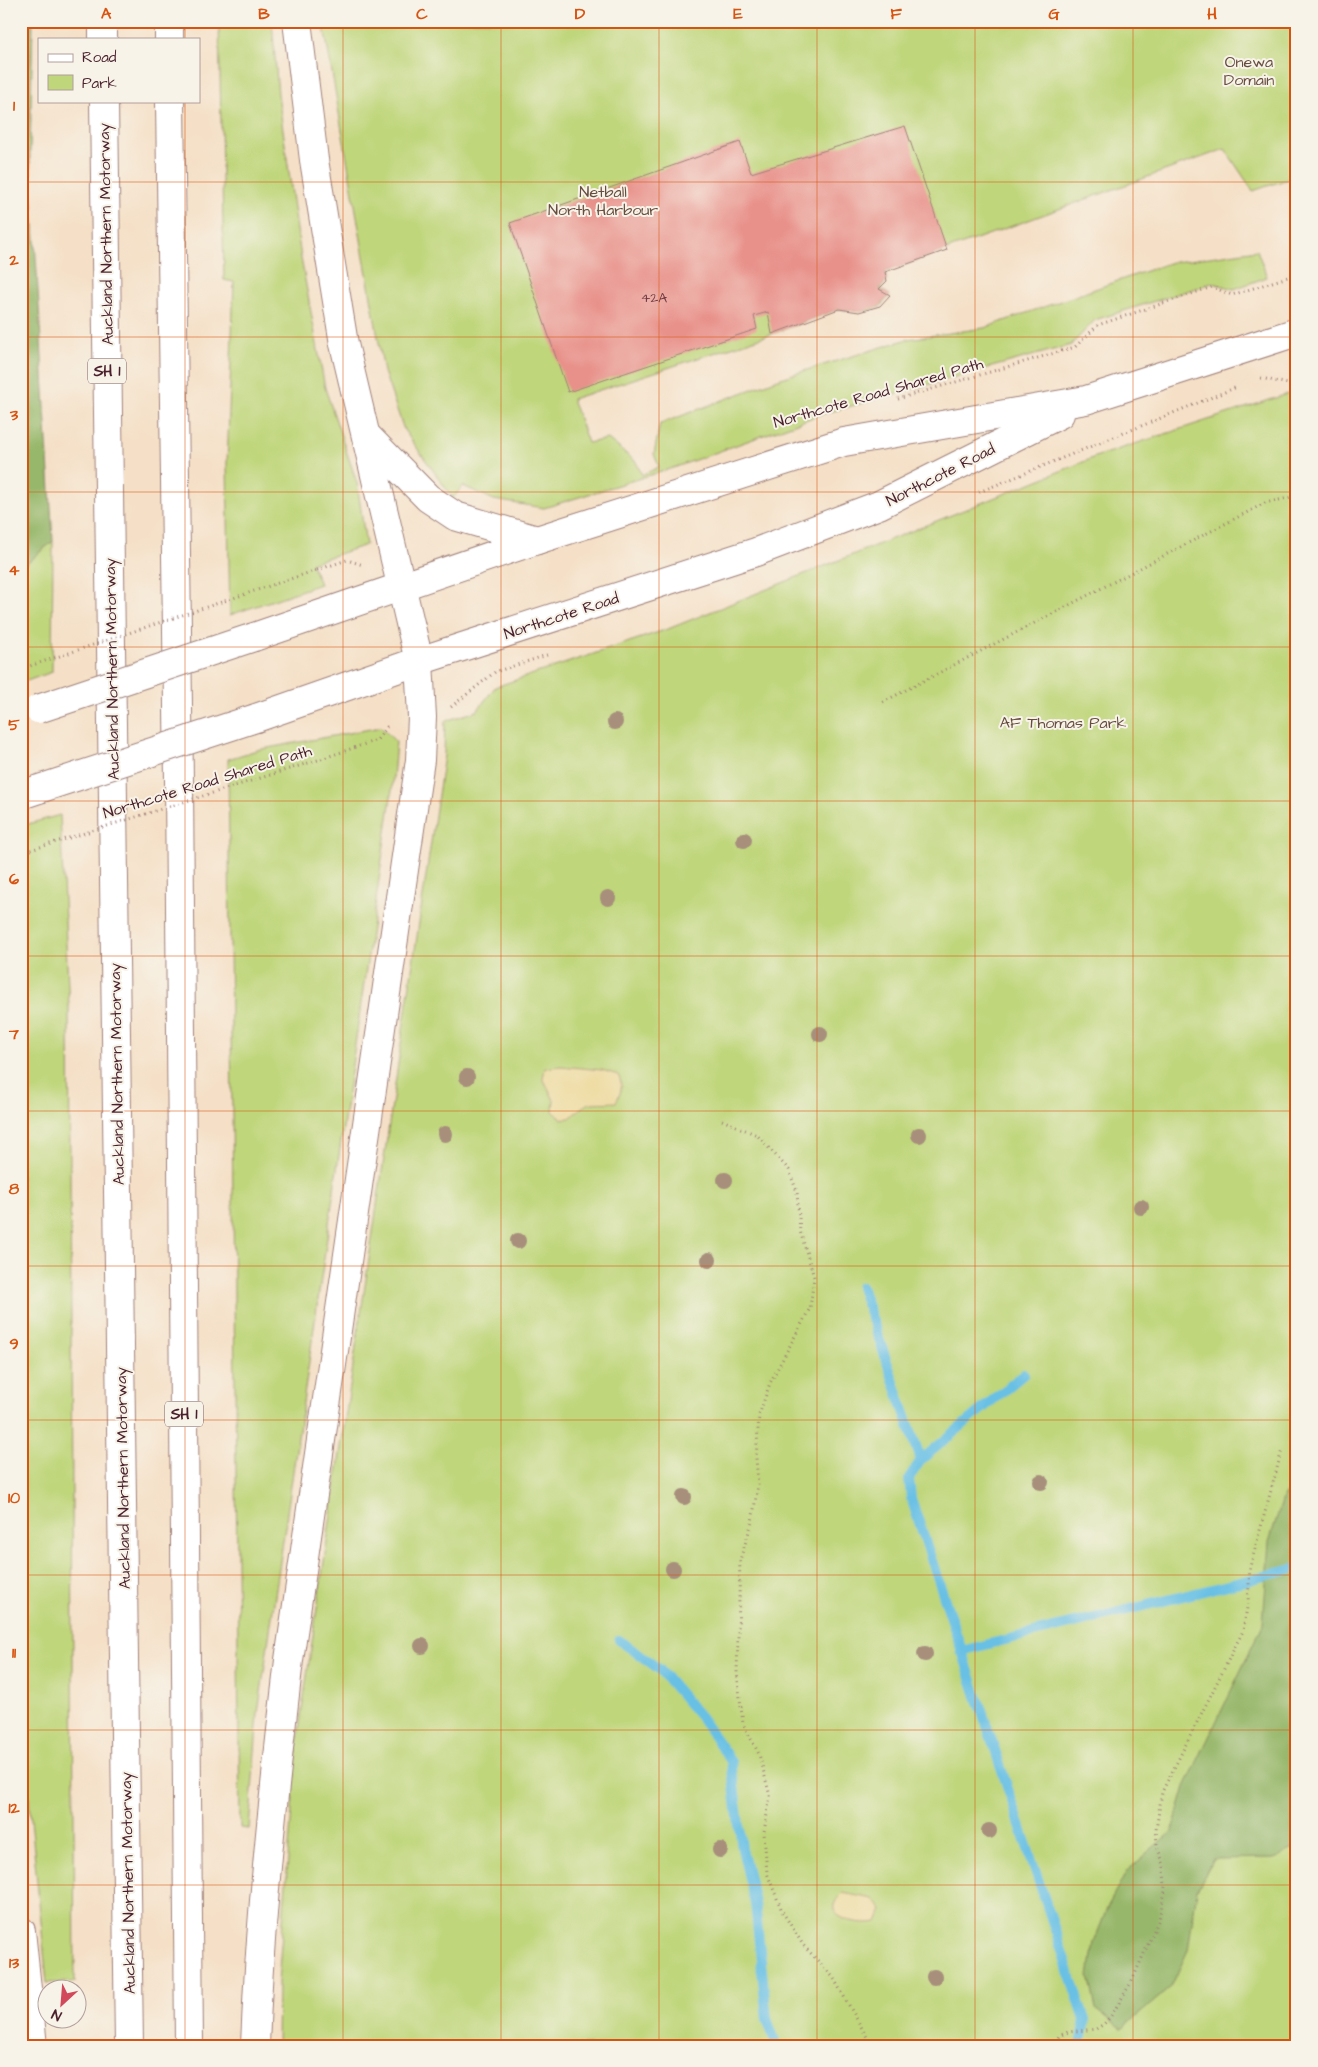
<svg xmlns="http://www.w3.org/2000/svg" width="1318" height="2067" viewBox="0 0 1318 2067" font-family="'Architects Daughter',sans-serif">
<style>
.green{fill:#bfd67a;stroke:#847a52}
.forest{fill:#97b76a;stroke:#706b4a}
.sand{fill:#eeda9e;stroke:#9c7c64}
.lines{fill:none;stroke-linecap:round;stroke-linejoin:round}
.stream{stroke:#68c0e5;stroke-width:10}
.building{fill:#e8918a}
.secondary-casing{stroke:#a08079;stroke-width:30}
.highway-casing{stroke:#a08079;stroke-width:30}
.path{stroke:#a08079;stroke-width:3;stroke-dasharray:1 4;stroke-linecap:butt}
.secondary{stroke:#fff;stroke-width:28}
.highway{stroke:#fff;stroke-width:28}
.secondary-bridge-casing{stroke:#a08079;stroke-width:30;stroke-linecap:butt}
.path-bridge{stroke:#a08079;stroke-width:3;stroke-dasharray:1 4;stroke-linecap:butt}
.secondary-bridge{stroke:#fff;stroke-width:28}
.tree{fill:#a78f7c}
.grid{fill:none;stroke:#d8530f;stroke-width:1;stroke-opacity:0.55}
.labels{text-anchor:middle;stroke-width:4;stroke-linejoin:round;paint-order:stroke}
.number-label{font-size:14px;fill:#723c43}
.shield{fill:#f7f3e8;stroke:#7e5f64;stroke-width:1}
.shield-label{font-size:15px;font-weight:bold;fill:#4a1f2b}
.park-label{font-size:16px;fill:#674d3f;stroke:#f7f3e8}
.street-label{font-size:16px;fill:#4a1f2b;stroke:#f7f3e8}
.neatline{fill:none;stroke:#d8530f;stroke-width:2}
.grid-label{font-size:16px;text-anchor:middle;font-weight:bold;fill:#d8530f}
</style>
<rect width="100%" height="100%" fill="#f7f3e8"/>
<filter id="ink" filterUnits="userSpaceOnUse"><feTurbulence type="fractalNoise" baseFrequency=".02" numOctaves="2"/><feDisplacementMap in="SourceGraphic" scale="10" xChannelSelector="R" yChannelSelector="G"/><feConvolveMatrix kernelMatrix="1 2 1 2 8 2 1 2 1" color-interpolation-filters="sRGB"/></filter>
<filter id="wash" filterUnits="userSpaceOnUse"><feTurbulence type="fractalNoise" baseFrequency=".0096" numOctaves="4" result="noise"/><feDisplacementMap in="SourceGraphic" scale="20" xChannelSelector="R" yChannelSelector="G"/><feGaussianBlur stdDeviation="1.12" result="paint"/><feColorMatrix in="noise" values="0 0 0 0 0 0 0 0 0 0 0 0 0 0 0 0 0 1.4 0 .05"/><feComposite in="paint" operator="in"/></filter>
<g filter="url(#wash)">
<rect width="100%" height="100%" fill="#f5e0c7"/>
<g class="green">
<path d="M 219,21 L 272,21 L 278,94 L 301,258 L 325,388 L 357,483 L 366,545 L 311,563 L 320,584 L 230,615 L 227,464 L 234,282 L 224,280 Z"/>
<path d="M 323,21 L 1297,21 L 1297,176 L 1253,191 L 1225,149 L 885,272 L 887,281 L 880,289 L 890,295 L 880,307 L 871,310 L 859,312 L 839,309 L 772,334 L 572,399 L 588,443 L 608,439 L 636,462 L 642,475 L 659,467 L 654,454 L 660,424 L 781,378 L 908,339 L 984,328 L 1169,263 L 1257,250 L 1267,277 L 1234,289 L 1212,283 L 1095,320 L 1071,345 L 819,415 L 676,467 L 544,508 L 494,500 L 463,486 L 453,498 L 404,430 L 384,372 Z"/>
<path d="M 1297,391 L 1297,2046 L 277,2046 L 278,1982 L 298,1736 L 444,755 L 445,721 L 477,711 L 495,687 L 668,629 L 1098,456 Z"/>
<path d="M 53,541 L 52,672 L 21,683 L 21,568 Z"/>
<path d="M 381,727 L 396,742 L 392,790 L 258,1713 L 249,1829 L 240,1828 L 228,759 L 257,750 Z"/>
<path d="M 60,815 L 69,1007 L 75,1982 L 47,1983 L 21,1718 L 21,826 Z"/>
</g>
<g class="forest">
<path d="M 21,21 L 33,21 L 30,156 L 53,541 L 21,568 Z"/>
<path d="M 1297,1485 L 1297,1846 L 1278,1858 L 1213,1859 L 1197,1890 L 1188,1950 L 1171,1987 L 1122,2029 L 1096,2009 L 1089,1976 L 1094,1942 L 1108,1906 L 1127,1871 L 1172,1832 L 1185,1787 L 1263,1624 L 1269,1542 L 1284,1495 Z"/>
</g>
<g class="sand">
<path d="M 561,1066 L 602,1070 L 618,1075 C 624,1086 621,1092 616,1102 C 590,1104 590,1098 570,1118 L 561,1119 L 553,1111 L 554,1100 L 543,1078 L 545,1068 Z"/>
<path d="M 843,1893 L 873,1899 L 882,1910 L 877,1922 C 858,1926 815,1917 843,1893 Z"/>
</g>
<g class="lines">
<g class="stream">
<path d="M 861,1287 L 921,1460"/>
<path d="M 1024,1374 L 921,1460 L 909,1478 L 911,1498 L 1085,2020 L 1080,2046"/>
<path d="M 619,1640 L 659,1669 L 701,1718 L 731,1761 L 742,1849 L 755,1903 L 767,2019 L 777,2046"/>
<path d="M 961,1651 L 1297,1568"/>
</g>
</g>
<g id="blocks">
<path class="building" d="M 905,126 L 947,250 L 885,272 L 887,281 L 879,289 L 890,295 L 880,306 L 859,312 L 839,309 L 772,334 L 768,312 L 754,316 L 757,329 L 568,392 L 510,223 L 740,142 L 751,173 Z"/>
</g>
</g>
<g filter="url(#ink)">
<use href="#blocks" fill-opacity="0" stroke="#a08079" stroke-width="1"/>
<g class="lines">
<g class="secondary-casing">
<g id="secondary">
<path d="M 254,637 L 537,540 L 844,442 L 1086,400 L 1297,332"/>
<path d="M 256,718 L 419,661 L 756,552 L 879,505 L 1060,414"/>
<path d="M 21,795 L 39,789"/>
</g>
</g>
<g class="highway-casing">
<g id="highway">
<path d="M 103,21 L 103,39"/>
<path d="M 169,21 L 169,39"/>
<path d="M 104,101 L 129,2046"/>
<path d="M 170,101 L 179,782 L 189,2046"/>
<path d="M 367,436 L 428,498 L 455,516 L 537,540"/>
<path d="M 21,1931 L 33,2046"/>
<path d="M 255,2046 C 260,1916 274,1789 289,1660 L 420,760 L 422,717 L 419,661 L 344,344 L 314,160 L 297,21"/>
</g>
</g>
<g class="path">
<path d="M 1261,378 L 1288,384 L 1297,381"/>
<path d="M 898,399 L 1075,347 L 1098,325 L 1212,287 L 1232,295 L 1297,274"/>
<path d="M 979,492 L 1237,387"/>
<path d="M 317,570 L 347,560 L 363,565"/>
<path d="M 883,702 L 1265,503 L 1297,496"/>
<path d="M 451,707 L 495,672 L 547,655"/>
<path d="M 321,759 L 377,740 L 387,727 L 391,726"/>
<path d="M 722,1120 L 757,1135 L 789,1170 L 797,1192 L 800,1231 L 814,1277 L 810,1308 L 770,1383 L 759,1415 L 756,1458 L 758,1484 L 752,1522 L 740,1560 L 737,1673 L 743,1724 L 759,1754 L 770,1796 L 764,1832 L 767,1873 L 782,1911 L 803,1945 L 833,1977 L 872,2046"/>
<path d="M 1053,2046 L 1059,2036 L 1068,2032 L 1096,2029 L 1104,2024 L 1111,2016 L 1132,1981 L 1159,1919 L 1165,1891 L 1164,1865 L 1157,1846 L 1156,1830 L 1162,1792 L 1243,1631 L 1248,1602 L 1250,1567 L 1282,1450"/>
</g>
<use href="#secondary" class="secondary"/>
<use href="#highway" class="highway"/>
<g class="secondary-bridge-casing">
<g id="secondary-bridge">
<path d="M 38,709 L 254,637"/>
<path d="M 39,789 L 256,718"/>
</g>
</g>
<g class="path-bridge">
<path d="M 21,669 L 317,570"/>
<path d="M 21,853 L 321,759"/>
</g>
<use href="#secondary-bridge" class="secondary-bridge"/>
</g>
<g class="tree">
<circle cx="615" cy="722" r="8"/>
<circle cx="744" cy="840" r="8"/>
<circle cx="608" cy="898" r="8"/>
<circle cx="820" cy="1034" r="8"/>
<circle cx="467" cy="1077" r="8"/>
<circle cx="445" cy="1134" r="8"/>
<circle cx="919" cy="1135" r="8"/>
<circle cx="725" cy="1180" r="8"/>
<circle cx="1141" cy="1207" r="8"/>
<circle cx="518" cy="1241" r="8"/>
<circle cx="709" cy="1260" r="8"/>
<circle cx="1041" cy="1482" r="8"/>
<circle cx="684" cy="1497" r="8"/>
<circle cx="673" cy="1569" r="8"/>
<circle cx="422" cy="1646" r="8"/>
<circle cx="925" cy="1654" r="8"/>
<circle cx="989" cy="1831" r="8"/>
<circle cx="720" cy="1850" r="8"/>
<circle cx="934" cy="1977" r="8"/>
</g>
</g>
<path class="grid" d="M 185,21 L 185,39M 343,21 L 343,2046M 501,21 L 501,2046M 659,21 L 659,2046M 817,21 L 817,2046M 975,21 L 975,2046M 1133,21 L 1133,2046M 185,101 L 185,2046M 21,182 L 1297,182M 21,337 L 1297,337M 21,492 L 1297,492M 21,647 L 1297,647M 21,801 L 1297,801M 21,956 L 1297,956M 21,1111 L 1297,1111M 21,1266 L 1297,1266M 21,1420 L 1297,1420M 21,1575 L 1297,1575M 21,1730 L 1297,1730M 21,1885 L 1297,1885"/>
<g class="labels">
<g class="number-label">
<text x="654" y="302">42A</text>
</g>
<g class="shield">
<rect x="88" y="358.5" width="38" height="25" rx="4"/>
<rect x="165" y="1401.5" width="38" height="25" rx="4"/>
</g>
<g class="shield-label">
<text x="107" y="376">SH 1</text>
<text x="184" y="1419">SH 1</text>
</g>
<g class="park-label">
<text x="1249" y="67">Onewa<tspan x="1249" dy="18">Domain</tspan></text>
<text x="603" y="197">Netball<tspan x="603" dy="18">North Harbour</tspan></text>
<text x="1063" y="728">AF Thomas Park</text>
</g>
<g class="street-label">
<text transform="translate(105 234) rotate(-91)" y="6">Auckland Northern Motorway</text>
<text transform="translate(878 392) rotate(-16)" y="6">Northcote Road Shared Path</text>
<text transform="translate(940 474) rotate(-27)" y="6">Northcote Road</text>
<text transform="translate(561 615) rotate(-18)" y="6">Northcote Road</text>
<text transform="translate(111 669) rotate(-91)" y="6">Auckland Northern Motorway</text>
<text transform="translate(207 781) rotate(-17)" y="6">Northcote Road Shared Path</text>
<text transform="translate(116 1074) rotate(-91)" y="6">Auckland Northern Motorway</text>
<text transform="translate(122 1478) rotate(-91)" y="6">Auckland Northern Motorway</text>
<text transform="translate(127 1883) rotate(-91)" y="6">Auckland Northern Motorway</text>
</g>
</g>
<rect width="1318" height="2067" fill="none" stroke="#f7f3e8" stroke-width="55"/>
<rect x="38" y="38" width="162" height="65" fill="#f7f3e8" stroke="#b29e9c"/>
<rect x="48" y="54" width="25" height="8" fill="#ffffff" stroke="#b29e9c"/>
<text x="82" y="62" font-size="15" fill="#4a1f2b">Road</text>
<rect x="48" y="75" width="25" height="15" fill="#bfd67a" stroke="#b29e9c"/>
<text x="82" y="88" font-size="15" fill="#4a1f2b">Park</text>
<g transform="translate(62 2004) rotate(206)"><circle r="24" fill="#f7f3e8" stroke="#b29e9c"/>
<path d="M0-4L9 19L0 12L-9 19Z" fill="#d1495b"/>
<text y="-8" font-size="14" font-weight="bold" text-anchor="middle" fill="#4a1f2b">N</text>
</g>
<rect x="28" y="28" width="1262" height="2012" class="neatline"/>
<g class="grid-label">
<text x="106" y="19">A</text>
<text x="264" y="19">B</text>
<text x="422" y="19">C</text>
<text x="580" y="19">D</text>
<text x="738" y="19">E</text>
<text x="896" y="19">F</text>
<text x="1054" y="19">G</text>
<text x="1212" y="19">H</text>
<text x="14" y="111">1</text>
<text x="14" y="265">2</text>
<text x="14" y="420">3</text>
<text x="14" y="575">4</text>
<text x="14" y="730">5</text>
<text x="14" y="884">6</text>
<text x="14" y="1039">7</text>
<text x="14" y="1194">8</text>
<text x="14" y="1349">9</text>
<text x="14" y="1503">10</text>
<text x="14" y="1658">11</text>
<text x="14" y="1813">12</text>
<text x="14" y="1968">13</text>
</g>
</svg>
